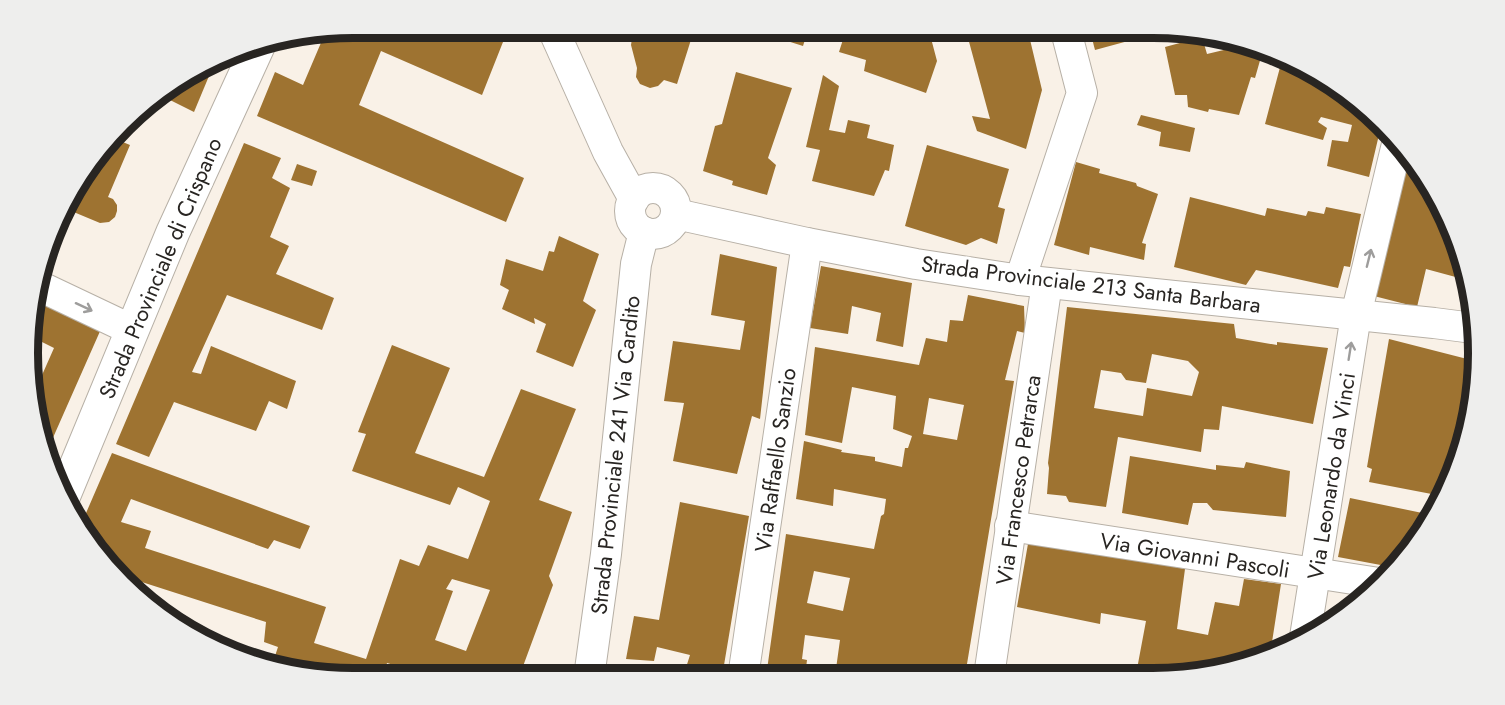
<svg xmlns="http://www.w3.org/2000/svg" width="1505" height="705" viewBox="0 0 1505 705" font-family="Jost,sans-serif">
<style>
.building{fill:#9e7331;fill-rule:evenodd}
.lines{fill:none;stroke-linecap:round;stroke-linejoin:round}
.minor-casing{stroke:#b7b0a6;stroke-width:32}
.tertiary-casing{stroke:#b7b0a6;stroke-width:35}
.minor{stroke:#fff;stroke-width:30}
.tertiary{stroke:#fff;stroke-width:33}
.oneway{stroke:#9e9d9c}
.labels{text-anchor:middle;stroke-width:6;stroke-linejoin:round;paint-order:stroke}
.street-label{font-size:22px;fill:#282522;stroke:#fff}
.rim{fill:none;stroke:#282522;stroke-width:8}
</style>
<rect width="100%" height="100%" fill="#f9f1e7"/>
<g class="building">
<path d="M 352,27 L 467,27 L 503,42 L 482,95 L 381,51 L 359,105 L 524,178 L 506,222 L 257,116 L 275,72 L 303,85 L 326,31 Z"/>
<path d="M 623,27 L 695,27 L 677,84 L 664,80 L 658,86 L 650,88 L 640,84 L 636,77 L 637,68 L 631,45 L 633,32 Z"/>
<path d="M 743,27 L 809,27 L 803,46 Z"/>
<path d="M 847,27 L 883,42 L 880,27 L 928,27 L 937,61 L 926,93 L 864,71 L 866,60 L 839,52 Z"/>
<path d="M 965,27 L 1027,27 L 1042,90 L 1026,149 L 977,131 L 972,116 L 990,119 Z"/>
<path d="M 1089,27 L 1153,27 L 1164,29 L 1165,31 L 1095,50 Z"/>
<path d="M 1202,37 L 1207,54 L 1228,49 L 1261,57 L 1255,78 L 1251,77 L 1239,115 L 1209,109 L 1208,112 L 1188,107 L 1187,95 L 1175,95 L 1165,47 Z"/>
<path d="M 1283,56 L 1382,122 L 1369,177 L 1327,166 L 1332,140 L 1348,142 L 1352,125 L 1321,117 L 1318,122 L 1327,128 L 1323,140 L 1265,124 Z"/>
<path d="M 214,64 L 194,112 L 160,95 Z"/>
<path d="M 736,72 L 792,88 L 768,158 L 776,165 L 767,195 L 732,185 L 733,181 L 703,171 L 715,126 L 722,124 Z"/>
<path d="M 823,75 L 839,86 L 829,130 L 845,133 L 848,120 L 870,125 L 867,138 L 894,145 L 889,171 L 885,170 L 874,196 L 812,181 L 820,150 L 806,147 Z"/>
<path d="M 1141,115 L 1195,128 L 1190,152 L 1159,146 L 1161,132 L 1137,125 Z"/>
<path d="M 113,138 L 130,145 L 108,197 L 113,199 L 117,205 L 117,211 L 115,217 L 109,222 L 100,223 L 64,208 L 71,189 Z"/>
<path d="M 244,143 L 281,158 L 272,178 L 290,188 L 270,237 L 289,246 L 276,274 L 334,298 L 322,330 L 227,295 L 192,372 L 201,374 L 211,346 L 296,381 L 287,409 L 269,401 L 256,431 L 174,402 L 149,457 L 116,444 Z"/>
<path d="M 927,145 L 1009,169 L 998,207 L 1005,209 L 997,244 L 981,238 L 966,245 L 905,226 Z"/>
<path d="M 1406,158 L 1453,228 L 1452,228 L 1447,244 L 1457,247 L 1463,279 L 1426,269 L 1417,307 L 1370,295 Z"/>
<path d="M 1076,162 L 1100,169 L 1099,173 L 1136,183 L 1137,186 L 1158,194 L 1142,243 L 1146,244 L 1144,260 L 1090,247 L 1089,255 L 1054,245 Z"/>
<path d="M 297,164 L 317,171 L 312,186 L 291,180 Z"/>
<path d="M 1190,197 L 1265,216 L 1267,208 L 1306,216 L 1308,211 L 1324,214 L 1326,207 L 1361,214 L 1350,267 L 1344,266 L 1338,288 L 1256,270 L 1246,285 L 1174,267 Z"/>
<path d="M 559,236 L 599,254 L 583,301 L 596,310 L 573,367 L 536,352 L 546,324 L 534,318 L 535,324 L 502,309 L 509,290 L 500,285 L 506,259 L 543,271 L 549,251 L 554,252 Z"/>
<path d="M 720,254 L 777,267 L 760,419 L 752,416 L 737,474 L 673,461 L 684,403 L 664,401 L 673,341 L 740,350 L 745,321 L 711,315 Z"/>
<path d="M 821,266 L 912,283 L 903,347 L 876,341 L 881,313 L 852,306 L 848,334 L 810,328 Z"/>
<path d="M 968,295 L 1024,306 L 1025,333 L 1017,331 L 1005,380 L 1014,381 L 965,676 L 835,676 L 840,640 L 805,635 L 802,659 L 807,660 L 805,676 L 766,677 L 786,534 L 874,549 L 881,516 L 884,514 L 886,499 L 834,489 L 833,506 L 796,499 L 804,441 L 842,450 L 841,452 L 875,457 L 875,461 L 902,467 L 905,448 L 908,448 L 912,436 L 893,429 L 896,396 L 852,387 L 842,443 L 805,435 L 815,347 L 919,365 L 926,338 L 947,342 L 950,320 L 963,321 ZM 929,398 L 964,405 L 957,440 L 923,434 ZM 814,571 L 850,578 L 843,611 L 807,603 Z"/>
<path d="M 33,298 L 101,329 L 48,449 L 31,400 L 54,348 L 32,337 Z"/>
<path d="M 1067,307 L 1234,324 L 1236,338 L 1277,345 L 1277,342 L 1328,348 L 1313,424 L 1222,406 L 1219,430 L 1204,429 L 1201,452 L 1118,437 L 1106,507 L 1069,502 L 1066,496 L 1047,494 L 1049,468 L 1048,463 ZM 1152,354 L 1188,361 L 1199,372 L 1192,396 L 1147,388 L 1143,416 L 1094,408 L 1101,370 L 1121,373 L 1126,380 L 1146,383 Z"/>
<path d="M 1389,339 L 1475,361 L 1475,367 L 1453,477 L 1442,496 L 1369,482 L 1372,469 L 1367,467 Z"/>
<path d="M 392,345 L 450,368 L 415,453 L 484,477 L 521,389 L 576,409 L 539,500 L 572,512 L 549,576 L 553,585 L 522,669 L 544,677 L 432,678 L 432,676 L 387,663 L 383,678 L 352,678 L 273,662 L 278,647 L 264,642 L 266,622 L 120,575 L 80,527 L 112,453 L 310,526 L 300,549 L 274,540 L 268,549 L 131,499 L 121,522 L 151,531 L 145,548 L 326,607 L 314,643 L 366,659 L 400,559 L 419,566 L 428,545 L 468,559 L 490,501 L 458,487 L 450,505 L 352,471 L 366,434 L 358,432 ZM 452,579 L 490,590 L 466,651 L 435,640 L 453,591 L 446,589 Z"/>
<path d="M 1130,456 L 1216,470 L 1216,465 L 1244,468 L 1246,462 L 1290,471 L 1286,517 L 1213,510 L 1207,503 L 1193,503 L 1188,525 L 1122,513 Z"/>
<path d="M 1350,498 L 1432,515 L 1411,550 L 1399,562 L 1387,560 L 1386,566 L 1338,557 Z"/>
<path d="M 680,502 L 749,516 L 722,677 L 683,677 L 690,655 L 657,647 L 654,661 L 626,659 L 634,616 L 659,620 Z"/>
<path d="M 1029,538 L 1185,569 L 1177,629 L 1208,635 L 1215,602 L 1239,606 L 1244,579 L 1281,584 L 1270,655 L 1195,675 L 1184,675 L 1172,673 L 1172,675 L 1122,675 L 1124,666 L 1137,669 L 1146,621 L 1101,613 L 1100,624 L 1017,607 Z"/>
</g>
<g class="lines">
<g class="minor-casing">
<g id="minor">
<path d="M 552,27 L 608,152 L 634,199"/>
<circle cx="653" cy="211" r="23"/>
<path d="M 676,214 L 807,243 L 916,264 L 1020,280 L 1434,323 L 1473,328"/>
<path d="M 1020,280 L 1082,93 L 1065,27"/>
<path d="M 35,284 L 132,330"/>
<path d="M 1010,526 L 1379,583"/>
<path d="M 1305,637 L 1356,315 L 1397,144"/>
<path d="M 989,676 L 1047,283"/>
<path d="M 589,677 L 606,554 L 636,264 L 644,232"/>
<path d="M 743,677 L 807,243"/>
</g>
</g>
<g class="tertiary-casing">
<path id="tertiary" d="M 64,495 L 173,232 L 260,42"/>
</g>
<use href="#minor" class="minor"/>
<use href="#tertiary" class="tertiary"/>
</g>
<defs><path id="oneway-shaft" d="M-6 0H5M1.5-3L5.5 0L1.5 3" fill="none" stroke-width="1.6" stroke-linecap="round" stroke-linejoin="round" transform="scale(1.5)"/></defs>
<g class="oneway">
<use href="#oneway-shaft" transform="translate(1369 258) rotate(-76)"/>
<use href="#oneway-shaft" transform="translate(84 307) rotate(25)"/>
<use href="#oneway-shaft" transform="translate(1350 351) rotate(-81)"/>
</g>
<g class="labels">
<g class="street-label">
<text transform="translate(160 268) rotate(-67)" y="8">Strada Provinciale di Crispano</text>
<text transform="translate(1091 284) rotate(7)" y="8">Strada Provinciale 213 Santa Barbara</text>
<text transform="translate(615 455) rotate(-84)" y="8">Strada Provinciale 241 Via Cardito</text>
<text transform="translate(775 460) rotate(-82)" y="8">Via Raffaello Sanzio</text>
<text transform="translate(1331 476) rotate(-81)" y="8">Via Leonardo da Vinci</text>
<text transform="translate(1018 480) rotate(-82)" y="8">Via Francesco Petrarca</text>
<text transform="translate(1195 555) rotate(9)" y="8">Via Giovanni Pascoli</text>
</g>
</g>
<path d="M0 0H1505V705H0ZM353 38H1153A315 315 0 0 1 1468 353V353A315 315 0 0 1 1153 668H353A315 315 0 0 1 38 353V353A315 315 0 0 1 353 38Z" fill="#eeeeed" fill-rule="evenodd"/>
<path class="rim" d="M353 38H1153A315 315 0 0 1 1468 353V353A315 315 0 0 1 1153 668H353A315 315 0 0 1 38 353V353A315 315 0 0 1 353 38Z"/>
</svg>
